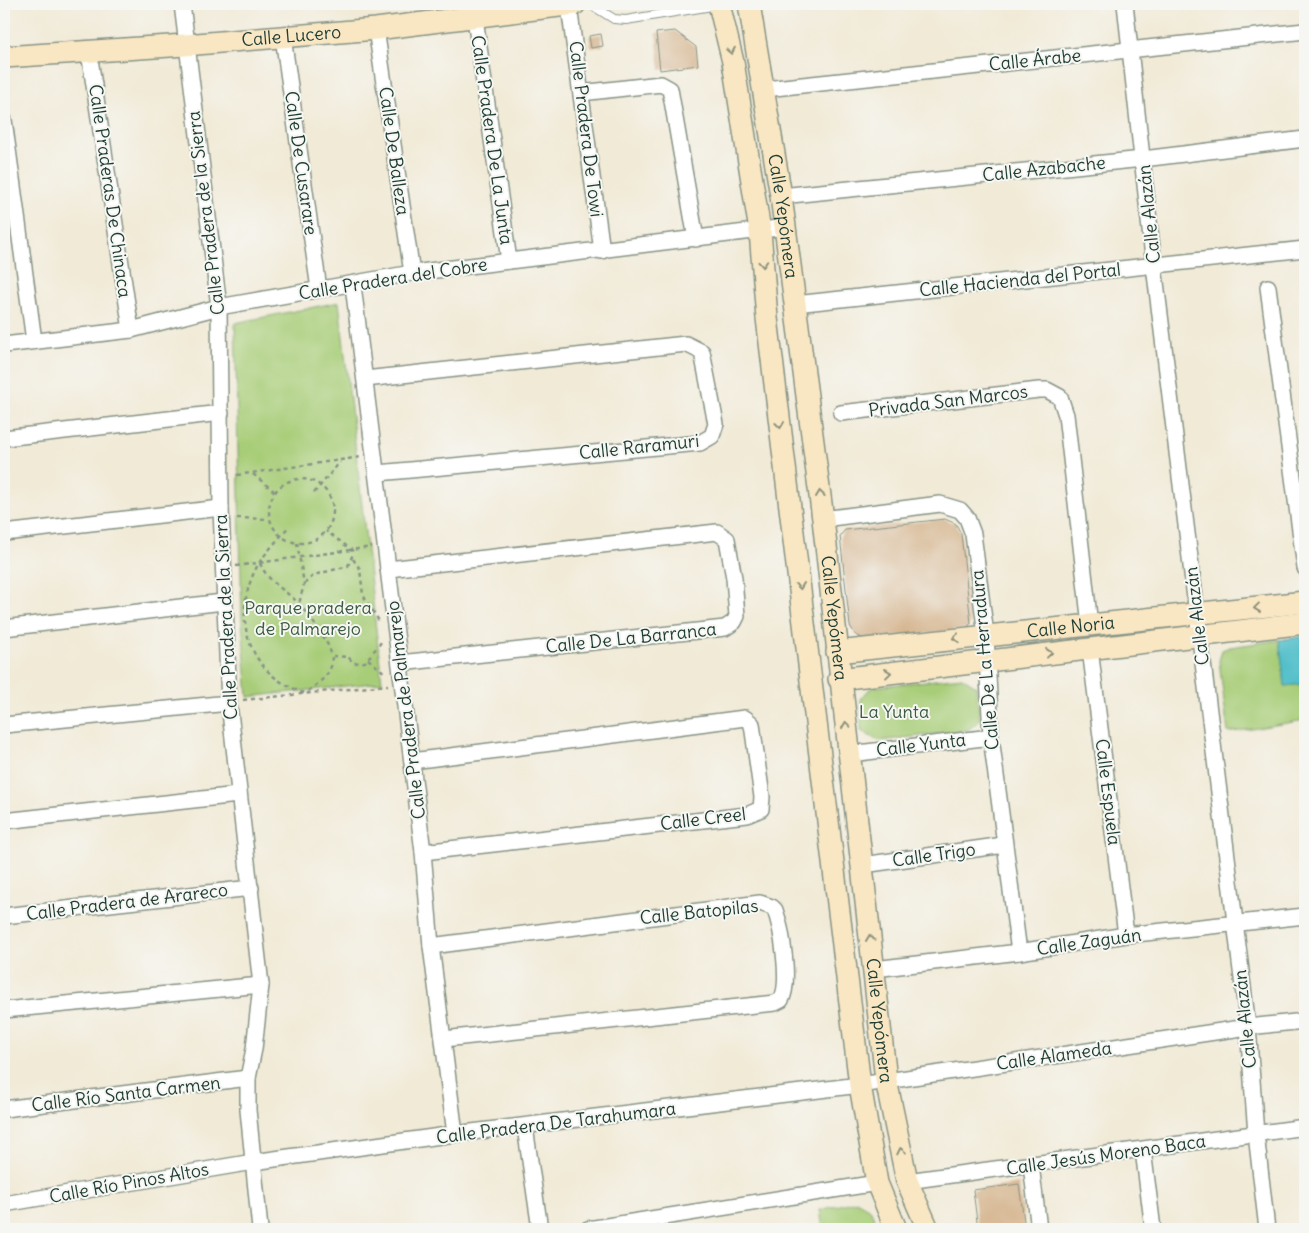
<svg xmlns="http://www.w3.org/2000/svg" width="1309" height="1233" viewBox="0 0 1309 1233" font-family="Delius,sans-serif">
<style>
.green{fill:#a8cd78;stroke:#648556}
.water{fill:#52bfca;stroke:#387e7f}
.building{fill:#d4b28b}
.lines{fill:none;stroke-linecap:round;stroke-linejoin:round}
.lane-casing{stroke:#889486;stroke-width:10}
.street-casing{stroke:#889486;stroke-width:18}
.secondary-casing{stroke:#889486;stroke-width:24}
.path{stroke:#889486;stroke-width:2.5;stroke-dasharray:4 4;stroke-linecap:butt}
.lane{stroke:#fff;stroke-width:8}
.street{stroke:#fff;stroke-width:15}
.secondary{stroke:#f9e7c3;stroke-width:21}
.oneway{stroke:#8c927c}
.labels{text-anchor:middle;stroke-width:4;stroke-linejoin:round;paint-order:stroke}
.street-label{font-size:18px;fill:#1f3d34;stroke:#f6f6f2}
.park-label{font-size:18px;fill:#3a5a42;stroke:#f6f6f2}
</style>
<rect width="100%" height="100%" fill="#f6f6f2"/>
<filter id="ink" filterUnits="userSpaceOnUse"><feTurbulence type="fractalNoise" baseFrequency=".02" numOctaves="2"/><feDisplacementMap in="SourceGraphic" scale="10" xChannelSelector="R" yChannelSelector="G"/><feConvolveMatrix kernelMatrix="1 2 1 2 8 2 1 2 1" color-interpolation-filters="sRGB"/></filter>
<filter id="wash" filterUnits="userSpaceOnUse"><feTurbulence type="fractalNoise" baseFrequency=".0096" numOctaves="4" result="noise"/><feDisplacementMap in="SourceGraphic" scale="20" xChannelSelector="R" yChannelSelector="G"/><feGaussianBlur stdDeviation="1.12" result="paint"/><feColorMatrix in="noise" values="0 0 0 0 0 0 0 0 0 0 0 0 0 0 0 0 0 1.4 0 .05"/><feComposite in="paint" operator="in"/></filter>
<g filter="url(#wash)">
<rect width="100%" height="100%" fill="#f1ead7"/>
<g class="green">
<path d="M 339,302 L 382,682 L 248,697 L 242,623 L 235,323 Z"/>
<path d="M 1305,636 L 1305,720 L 1228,733 L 1219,661 L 1222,650 L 1230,647 Z"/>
<path d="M 962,677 L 976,686 L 980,720 L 968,730 L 879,741 L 861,731 L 861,697 L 873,687 Z"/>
<path d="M 856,1201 L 870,1209 L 879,1229 L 823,1229 L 820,1210 Z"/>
</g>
<path class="water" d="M 1305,636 L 1305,684 L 1285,686 L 1279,640 Z"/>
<g id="blocks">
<g class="building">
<path d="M 675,31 L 696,47 L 698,65 L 660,70 L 656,33 Z"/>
<path d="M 601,34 L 603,46 L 591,48 L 589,36 Z"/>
<path d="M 945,519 L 956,524 L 961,534 L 971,623 L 966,629 L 867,640 L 856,635 L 850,626 L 840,536 L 845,530 Z"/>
<path d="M 1019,1184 L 1025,1229 L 978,1229 L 973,1190 Z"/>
</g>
</g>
</g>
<g filter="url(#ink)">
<use href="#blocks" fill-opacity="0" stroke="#889486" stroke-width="1"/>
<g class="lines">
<g class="lane-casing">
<path id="lane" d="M 590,4 L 614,19 L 626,20 L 718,5"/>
</g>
<g class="street-casing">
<g id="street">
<path d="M 182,4 L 219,307 L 221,508 L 229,703 L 261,985 L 254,1049 L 248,1078 L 248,1110 L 260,1229"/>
<path d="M 1125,4 L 1154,266 L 1248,1027 L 1256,1134 L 1267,1229"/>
<path d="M 569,6 L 602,251"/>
<path d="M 475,18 L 509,261"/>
<path d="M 376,29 L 412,273"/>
<path d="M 283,37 L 319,289"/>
<path d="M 89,52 L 131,330"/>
<path d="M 765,89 L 1305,31"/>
<path d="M 581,93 L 661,84 L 670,89 L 696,239"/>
<path d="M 4,120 L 34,341"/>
<path d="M 781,196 L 1143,159 L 1305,139"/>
<path d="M 353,285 L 423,852 L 431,946 L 455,1134"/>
<path d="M 1268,287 L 1305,568"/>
<path d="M 795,304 L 1305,249"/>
<path d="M 4,345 L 131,330 L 219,307 L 412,273 L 786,227"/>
<path d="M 365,379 L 686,344 L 702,352 L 716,424 L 712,436 L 700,443 L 378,473"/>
<path d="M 841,413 L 1039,390 L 1047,390 L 1060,397 L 1066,415 L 1090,625"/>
<path d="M 4,438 L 221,413"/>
<path d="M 823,519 L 940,504 L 960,510 L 967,518 L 973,534 L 986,635 L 991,737 L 1019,952"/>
<path d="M 4,533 L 221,508"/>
<path d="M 388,569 L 717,532 L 727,539 L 734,578 L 737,616 L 734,622 L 725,628 L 400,663"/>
<path d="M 4,628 L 223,602"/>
<path d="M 1090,649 L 1126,935"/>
<path d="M 4,725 L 229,703"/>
<path d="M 850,754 L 991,737"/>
<path d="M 412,761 L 745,718 L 752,724 L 762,797 L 761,809 L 747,815 L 423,852"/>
<path d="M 4,821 L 238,795"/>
<path d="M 863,865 L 1004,845"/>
<path d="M 4,916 L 251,888"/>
<path d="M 431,946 L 760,903 L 772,907 L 775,910 C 782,929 791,984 781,1000 L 775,1003 L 444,1039"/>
<path d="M 874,969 L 1019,952 L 1126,935 L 1305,916"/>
<path d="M 4,1010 L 261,985"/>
<path d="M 4,1109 L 248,1078"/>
<path d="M 525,1127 L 540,1229"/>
<path d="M 1143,1150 L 1153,1229"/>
<path d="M 1031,1165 L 1039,1229"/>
<path d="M 907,1181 L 1305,1127"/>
<path d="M 4,1204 L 253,1162 L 455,1134 L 860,1085 L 1248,1027 L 1305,1021"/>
<path d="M 588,1229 L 877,1183"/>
</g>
</g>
<g class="secondary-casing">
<g id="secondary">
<path d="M 719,4 L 733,62 L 760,231 L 767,318 L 860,1085 L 877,1183 L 896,1229"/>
<path id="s1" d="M 749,4 L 781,196 L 823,519 L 886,1080 L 907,1181 L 928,1229"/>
<path id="s2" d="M 4,57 L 185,45 L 376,29 L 575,4"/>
<path id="s3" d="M 837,652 L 1305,602"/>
<path d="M 839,679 L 1305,623"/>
</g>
</g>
<g class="path">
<path d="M 253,474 L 275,492"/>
<path d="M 237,475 L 361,457"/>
<circle cx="301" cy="511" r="32"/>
<path d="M 314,493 L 340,462"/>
<path d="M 237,518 L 269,519"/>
<path d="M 297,543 L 304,584 L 299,604"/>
<path d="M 353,559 L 360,569 L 363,595 L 379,621"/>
<path d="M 260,563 C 266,579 281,588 294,599 C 304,609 312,620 320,632 C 341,662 333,674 305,693 C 247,675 229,615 259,563 C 267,551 279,539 288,527"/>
<path d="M 236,566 L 372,547"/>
<path d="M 304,584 L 314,575 L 348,566 L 353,554 L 352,550 L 326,531"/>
<path d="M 333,656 L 348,657 L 354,663 L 365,662 L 382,641"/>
<path d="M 368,659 L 386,674"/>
<path d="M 243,700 L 388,685"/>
</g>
<use href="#lane" class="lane"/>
<use href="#street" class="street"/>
<use href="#secondary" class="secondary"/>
</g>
<defs><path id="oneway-chevron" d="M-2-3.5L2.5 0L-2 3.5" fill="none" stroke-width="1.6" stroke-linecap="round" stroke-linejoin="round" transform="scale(1.25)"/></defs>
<g class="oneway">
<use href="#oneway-chevron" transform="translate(731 51) rotate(79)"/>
<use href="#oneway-chevron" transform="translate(763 264) rotate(86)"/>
<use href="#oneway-chevron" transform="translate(780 425) rotate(83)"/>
<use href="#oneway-chevron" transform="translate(820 494) rotate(-97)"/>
<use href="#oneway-chevron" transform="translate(800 586) rotate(83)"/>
<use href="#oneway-chevron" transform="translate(1257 608) rotate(173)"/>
<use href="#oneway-chevron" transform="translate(956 638) rotate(174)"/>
<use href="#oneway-chevron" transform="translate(1049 653) rotate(-6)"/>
<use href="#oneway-chevron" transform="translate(888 673) rotate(-7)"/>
<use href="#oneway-chevron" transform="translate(846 725) rotate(-98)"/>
<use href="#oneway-chevron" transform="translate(870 938) rotate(-96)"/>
<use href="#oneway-chevron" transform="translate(901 1151) rotate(-102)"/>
</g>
</g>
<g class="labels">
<g class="street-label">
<text dy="6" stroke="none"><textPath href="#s2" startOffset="288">Calle Lucero</textPath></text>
<text transform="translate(1035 60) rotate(-6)" y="6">Calle Árabe</text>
<text transform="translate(586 129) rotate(83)" y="6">Calle Pradera De Towi</text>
<text transform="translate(492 140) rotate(82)" y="6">Calle Pradera De La Junta</text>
<text transform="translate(394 151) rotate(82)" y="6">Calle De Balleza</text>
<text transform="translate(301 163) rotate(82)" y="6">Calle De Cusarare</text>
<text transform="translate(1044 169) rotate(-6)" y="6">Calle Azabache</text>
<text transform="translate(110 191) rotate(82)" y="6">Calle Praderas De Chinaca</text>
<text transform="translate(206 213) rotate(-97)" y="6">Calle Pradera de la Sierra</text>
<text transform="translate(1149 214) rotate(-96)" y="6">Calle Alazán</text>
<text dy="6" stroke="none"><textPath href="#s1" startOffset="215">Calle Yepómera</textPath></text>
<text transform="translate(393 279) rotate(-9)" y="6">Calle Pradera del Cobre</text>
<text transform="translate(1020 280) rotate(-6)" y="6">Calle Hacienda del Portal</text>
<text transform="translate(948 401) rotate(-7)" y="6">Privada San Marcos</text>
<text transform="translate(639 447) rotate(-6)" y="6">Calle Raramuri</text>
<text transform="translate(1197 616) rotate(-97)" y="6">Calle Alazán</text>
<text transform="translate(226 617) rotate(-93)" y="6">Calle Pradera de la Sierra</text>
<text dy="6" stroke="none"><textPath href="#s1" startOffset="620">Calle Yepómera</textPath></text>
<text dy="6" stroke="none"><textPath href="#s3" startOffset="235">Calle Noria</textPath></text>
<text transform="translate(631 638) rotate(-6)" y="6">Calle De La Barranca</text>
<text transform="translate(985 660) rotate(-95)" y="6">Calle De La Herradura</text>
<text transform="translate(406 710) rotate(-97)" y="6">Calle Pradera de Palmarejo</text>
<text transform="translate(921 745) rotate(-7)" y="6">Calle Yunta</text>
<text transform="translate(1108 792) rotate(83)" y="6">Calle Espuela</text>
<text transform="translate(703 819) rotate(-7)" y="6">Calle Creel</text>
<text transform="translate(934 855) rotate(-8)" y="6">Calle Trigo</text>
<text transform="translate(127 902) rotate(-7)" y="6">Calle Pradera de Arareco</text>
<text transform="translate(699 912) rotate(-6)" y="6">Calle Batopilas</text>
<text transform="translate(1089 942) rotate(-8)" y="6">Calle Zaguán</text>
<text transform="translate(1245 1019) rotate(-96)" y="6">Calle Alazán</text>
<text dy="6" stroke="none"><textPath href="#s1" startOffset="1025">Calle Yepómera</textPath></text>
<text transform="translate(1054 1056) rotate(-8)" y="6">Calle Alameda</text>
<text transform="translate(126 1094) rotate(-7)" y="6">Calle Río Santa Carmen</text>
<text transform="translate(556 1123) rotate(-7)" y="6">Calle Pradera De Tarahumara</text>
<text transform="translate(1106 1155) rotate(-8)" y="6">Calle Jesús Moreno Baca</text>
<text transform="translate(129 1183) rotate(-10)" y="6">Calle Río Pinos Altos</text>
</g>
<g class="park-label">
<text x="308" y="614">Parque pradera<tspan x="308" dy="21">de Palmarejo</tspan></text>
<text x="894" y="718">La Yunta</text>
</g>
</g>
<rect width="1309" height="1233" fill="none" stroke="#f6f6f2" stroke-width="20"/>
</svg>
